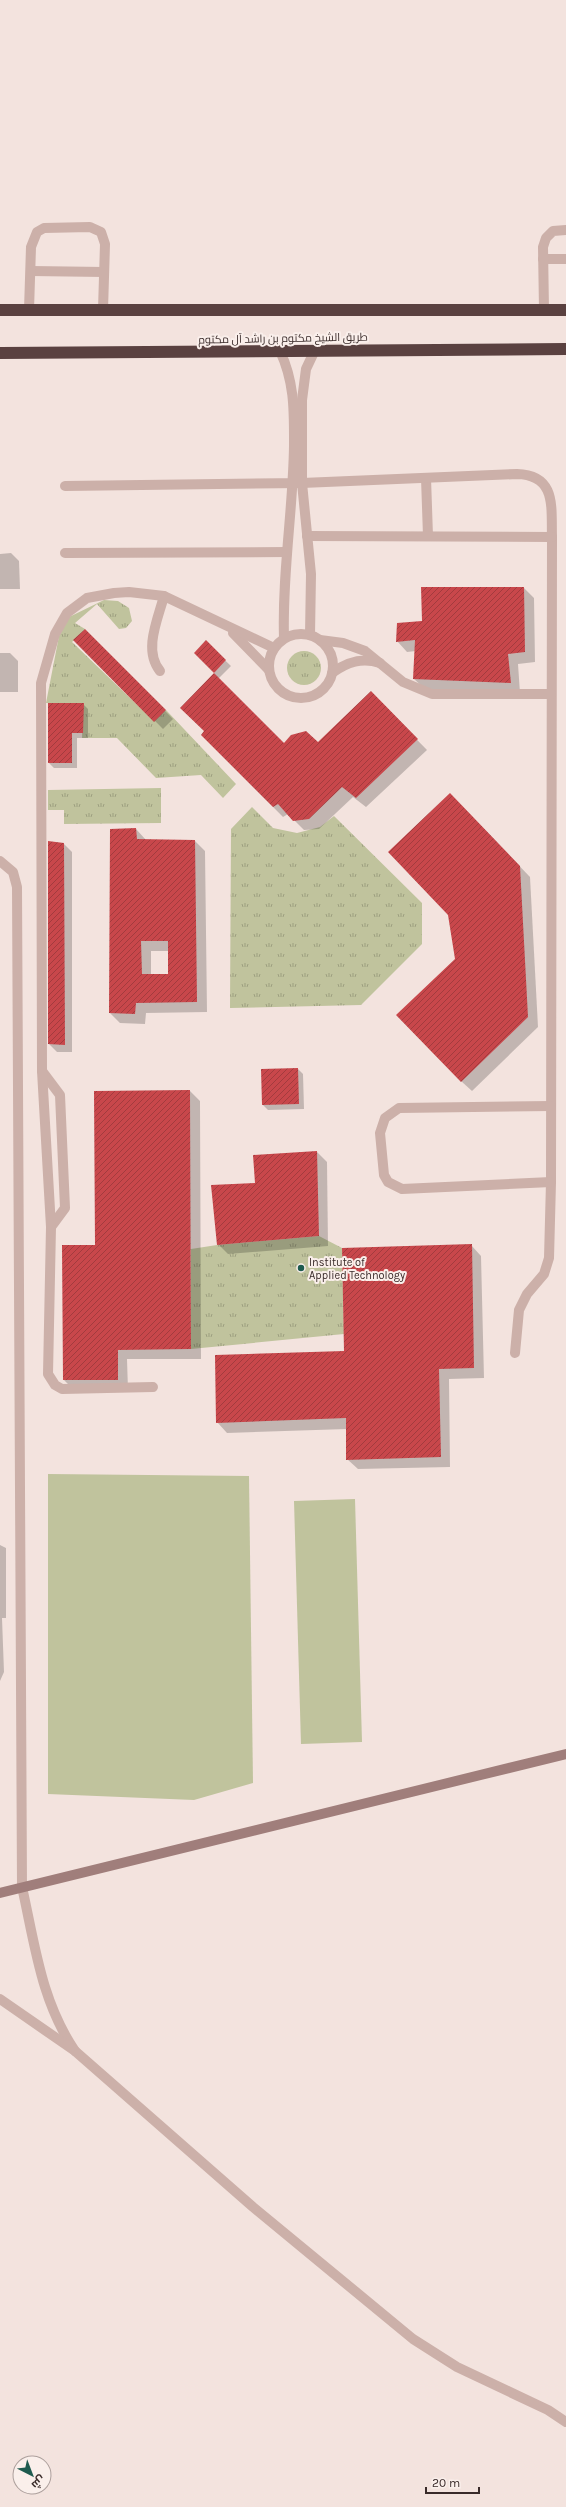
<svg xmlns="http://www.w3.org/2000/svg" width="566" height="2507" viewBox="0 0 566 2507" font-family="Karla,Cairo,sans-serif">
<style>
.grass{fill:url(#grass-tufts)}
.pitch{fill:#c0c39d}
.shadow{fill:#0003;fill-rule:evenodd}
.building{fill:url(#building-hatch);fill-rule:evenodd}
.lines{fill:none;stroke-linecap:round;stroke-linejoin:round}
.lane{stroke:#ccb0a9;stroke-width:10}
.secondary{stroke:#a07e7b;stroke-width:10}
.highway{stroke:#5a4140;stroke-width:12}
.poi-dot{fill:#1e5b4f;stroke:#faefeb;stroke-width:1.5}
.labels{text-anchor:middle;stroke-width:4;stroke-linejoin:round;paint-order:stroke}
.street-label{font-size:11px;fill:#392a29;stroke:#faefeb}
.poi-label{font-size:11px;fill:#392a29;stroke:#faefeb;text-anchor:start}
</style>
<defs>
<pattern id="grass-tufts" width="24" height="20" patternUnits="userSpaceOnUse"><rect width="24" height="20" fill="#c0c39d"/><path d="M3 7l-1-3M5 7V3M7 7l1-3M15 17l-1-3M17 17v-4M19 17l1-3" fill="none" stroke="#9d9f80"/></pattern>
<pattern id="building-hatch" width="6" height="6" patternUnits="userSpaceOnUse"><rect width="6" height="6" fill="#c8474b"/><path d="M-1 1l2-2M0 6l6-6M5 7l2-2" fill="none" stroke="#a33b3e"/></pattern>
</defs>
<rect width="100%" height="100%" fill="#f3e3de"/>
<g class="grass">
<path d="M 104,600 L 118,601 L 129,608 L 132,621 L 126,628 L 119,629 L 97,604 L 75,623 L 85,629 L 72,642 L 154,721 L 166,710 L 236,784 L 223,798 L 201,775 L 156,778 L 117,738 L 82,738 L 83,703 L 46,703 L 59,636 L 67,618 Z"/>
<circle cx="304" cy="668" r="17"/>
<path d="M 161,788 L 161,823 L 64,824 L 64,810 L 48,810 L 48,790 Z"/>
<path d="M 252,807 L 273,828 L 297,833 L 320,827 L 334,816 L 422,903 L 422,944 L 361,1005 L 230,1008 L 231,829 Z"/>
<path d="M 319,1236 L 342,1248 L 344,1334 L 191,1349 L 191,1249 L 217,1245 Z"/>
</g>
<g class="pitch">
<path d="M 48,1474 L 249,1476 L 253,1783 L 194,1800 L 48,1794 Z"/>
<path d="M 355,1499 L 362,1742 L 301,1744 L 294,1501 Z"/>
</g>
<g class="shadow">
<path d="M 11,553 L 19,561 L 20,589 L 0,589 L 0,554 Z"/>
<path d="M 524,588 L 534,598 L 535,662 L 518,664 L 520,693 L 425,689 L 414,679 L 416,651 L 407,652 L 397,641 L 423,622 Z"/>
<path d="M 85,630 L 173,719 L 163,729 L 75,640 Z"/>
<path d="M 206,642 L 231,666 L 218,679 L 284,744 L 318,743 L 371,693 L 427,750 L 366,807 L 353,797 L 319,829 L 304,830 L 288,814 L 283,817 L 202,735 L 206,731 L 182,708 L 215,673 L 195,653 Z"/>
<path d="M 0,653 L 10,653 L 18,661 L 18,692 L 0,692 Z"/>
<path d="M 83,704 L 88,709 L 88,738 L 77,738 L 77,768 L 54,768 L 49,763 Z"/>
<path d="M 460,804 L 530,877 L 538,1027 L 472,1091 L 461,1081 L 456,959 Z"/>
<path d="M 136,829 L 146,840 L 195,841 L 205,851 L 207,1012 L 146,1013 L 145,1024 L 120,1023 L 110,1013 ZM 151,951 L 169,951 L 169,975 L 151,975 Z"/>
<path d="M 64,844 L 72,852 L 72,1052 L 57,1052 L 49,1044 Z"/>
<path d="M 298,1069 L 303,1074 L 304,1109 L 268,1110 L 263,1105 Z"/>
<path d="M 190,1091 L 200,1101 L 201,1359 L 127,1359 L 128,1390 L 74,1390 L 64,1380 L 96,1246 Z"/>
<path d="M 317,1152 L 327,1162 L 328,1246 L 228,1254 L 218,1244 L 256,1184 Z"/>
<path d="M 471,1245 L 481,1256 L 484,1378 L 449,1379 L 450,1467 L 358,1469 L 347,1459 L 347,1429 L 227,1433 L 217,1422 L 345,1352 Z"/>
<path d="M 0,1545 L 6,1548 L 6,1618 L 2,1618 L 4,1672 L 0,1681 Z"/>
</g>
<g class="building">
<path d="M 421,587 L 524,587 L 525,652 L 508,654 L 511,683 L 413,679 L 415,640 L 396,642 L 397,623 L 422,621 Z"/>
<path d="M 85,629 L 166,710 L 154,722 L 73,640 Z"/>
<path d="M 206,640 L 226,660 L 214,673 L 194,653 Z"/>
<path d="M 214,673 L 284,743 L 291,735 L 306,731 L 318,742 L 371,691 L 418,739 L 356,798 L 342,787 L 309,819 L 293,821 L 278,804 L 273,807 L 201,735 L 204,731 L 180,708 Z"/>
<path d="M 48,703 L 84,703 L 83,733 L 72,733 L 72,763 L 48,763 Z"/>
<path d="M 450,793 L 520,866 L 528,1017 L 461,1082 L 396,1015 L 455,959 L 448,915 L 388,852 Z"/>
<path d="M 136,828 L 137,839 L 195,840 L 197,1002 L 136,1003 L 135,1014 L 109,1013 L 110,829 ZM 141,941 L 168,941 L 168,974 L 142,974 Z"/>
<path d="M 48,841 L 64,843 L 65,1045 L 48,1044 Z"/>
<path d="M 298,1068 L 299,1104 L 262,1105 L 261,1069 Z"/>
<path d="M 190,1090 L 191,1349 L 118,1350 L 118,1380 L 63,1380 L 62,1245 L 95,1245 L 94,1091 Z"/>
<path d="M 317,1151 L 319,1236 L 217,1245 L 211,1185 L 255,1183 L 253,1155 Z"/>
<path d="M 472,1244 L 474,1368 L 439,1369 L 441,1457 L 346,1460 L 346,1418 L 216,1423 L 215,1355 L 344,1351 L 342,1248 Z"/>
</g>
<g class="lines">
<g class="lane">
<path d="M 543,259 L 566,259"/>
<path d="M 31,271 L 104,272"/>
<path d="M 29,310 L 31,247 L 37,232 L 44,228 L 90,227 L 101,232 L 105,244 L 103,310"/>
<path d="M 544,310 L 543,247 L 546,238 L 553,231 L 566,230"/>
<path d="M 280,351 C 295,383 294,412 294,446 C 293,511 282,574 284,638"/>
<path d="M 426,478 L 428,536"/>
<path d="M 65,486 L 302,483 L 517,474 C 557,475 551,508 552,537 L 551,1182 L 549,1258 L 544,1274 L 527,1294 L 519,1310 L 515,1353"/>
<path d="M 307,536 L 552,537"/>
<path d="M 65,553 L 287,552"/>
<path d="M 233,633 L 269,670"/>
<circle cx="301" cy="666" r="32"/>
<path d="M 310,635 L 311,574 L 302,483 L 302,400 L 306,369 L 315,350"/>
<path d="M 320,640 L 343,643 L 365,651 L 403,682 L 432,694 L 551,694"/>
<path d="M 160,671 C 143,650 158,619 164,596"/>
<path d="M 332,673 C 347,662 362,657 380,663"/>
<path d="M 0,861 L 13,872 L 17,887 L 22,1887 C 35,1945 41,2001 75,2051"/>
<path d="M 42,1071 L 60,1095 L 65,1208 L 51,1227"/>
<path d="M 551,1106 L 399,1108 L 385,1118 L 380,1133 L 384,1175 L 388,1182 L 402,1189 L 551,1182"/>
<path d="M 153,1387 L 62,1389 L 55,1385 L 48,1374 L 51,1227 L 42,1071 L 41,683 L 55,634 L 67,613 L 87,598 L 114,593 L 129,592 L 164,596 L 274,648"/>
<path d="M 0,1999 L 75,2051 L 253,2207 L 413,2339 L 457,2367 L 548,2410 L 566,2422"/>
</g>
<path class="secondary" d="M 0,1893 L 566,1754"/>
<g class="highway">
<path d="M 0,310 L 566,310"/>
<path d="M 0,353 L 566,349"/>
</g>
</g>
<circle class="poi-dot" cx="301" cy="1268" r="4"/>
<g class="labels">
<g class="street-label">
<text transform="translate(283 338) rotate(-1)" y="4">طريق الشيخ مكتوم بن راشد آل مكتوم</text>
</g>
<g class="poi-label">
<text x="309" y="1266">Institute of<tspan x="309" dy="13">Applied Technology</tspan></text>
</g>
</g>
<g transform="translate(32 2475) rotate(138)"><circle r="19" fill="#faefeb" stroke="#ada09d"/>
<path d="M0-3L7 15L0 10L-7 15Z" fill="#1e5b4f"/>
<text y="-6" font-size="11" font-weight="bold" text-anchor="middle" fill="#392a29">ش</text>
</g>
<path d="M426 2487v6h53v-6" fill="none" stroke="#392a29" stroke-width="2"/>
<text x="432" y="2487" font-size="12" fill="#392a29" stroke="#faefeb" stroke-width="3" paint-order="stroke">20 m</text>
</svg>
